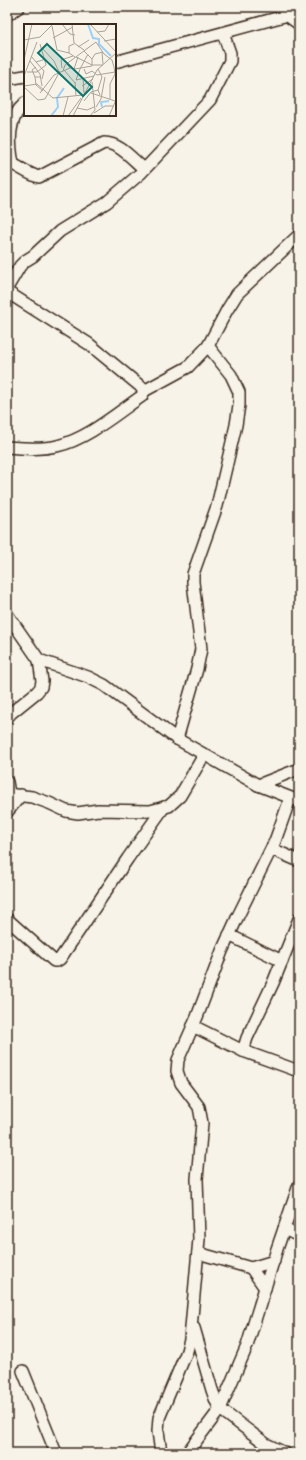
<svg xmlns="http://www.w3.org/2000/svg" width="306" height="1460" viewBox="0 0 306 1460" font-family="'Indie Flower',sans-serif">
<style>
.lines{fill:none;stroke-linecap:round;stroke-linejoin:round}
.minor-casing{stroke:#3b2a1e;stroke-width:14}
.minor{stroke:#f7f3e8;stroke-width:11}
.inset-river{fill:none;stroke:#9bcff8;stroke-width:2}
.inset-road{fill:none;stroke:#aca397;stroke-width:1}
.view{fill:#0f766e;fill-opacity:0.15;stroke:#0f766e;stroke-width:2}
.inset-edge{fill:none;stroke:#3b2a1e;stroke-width:2}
</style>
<rect width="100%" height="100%" fill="#f7f3e8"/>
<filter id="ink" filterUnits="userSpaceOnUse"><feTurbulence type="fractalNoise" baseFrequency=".025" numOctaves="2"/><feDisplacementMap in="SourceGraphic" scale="8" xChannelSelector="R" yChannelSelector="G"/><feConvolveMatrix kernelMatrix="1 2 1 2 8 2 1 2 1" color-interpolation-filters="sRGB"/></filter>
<g filter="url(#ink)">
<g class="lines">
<g class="minor-casing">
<g id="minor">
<path d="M 7,15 L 19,7"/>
<path d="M 288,16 L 299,24"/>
<path d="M 115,62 L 299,12"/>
<path d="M 7,79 L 25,76"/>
<path d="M 7,162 C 18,165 27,174 39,177 L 104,143 C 120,143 132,159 144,169"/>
<path d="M 13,164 C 9,143 7,119 25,103"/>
<path d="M 7,288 L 20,266 L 25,261 L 33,256 L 60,231 L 107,202 L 141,173 L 210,100 L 230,61 L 230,53 L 223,33"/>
<path d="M 7,292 L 89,344 L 140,386 L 144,391 L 142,396 C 116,414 87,439 57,446 C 40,450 23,448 7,447"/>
<path d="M 144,391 L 188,367 L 208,346 L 227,310 L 237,294 L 299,235"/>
<path d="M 7,614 L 39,660 L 42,681 L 41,687 L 37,692 L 11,713 L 7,718"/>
<path d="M 39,660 L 88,677 L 104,685 L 177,739 L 258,785 L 299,801"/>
<path d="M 177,739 L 197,669 L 201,649 L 193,582 L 193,574 L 217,506 L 236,425 L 239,405 L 239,392 L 231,375 L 208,346"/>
<path d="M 7,782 L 9,794"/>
<path d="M 258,785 L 299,769"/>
<path d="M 7,794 L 32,797 L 49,803 L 66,811 L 78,813 L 98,810 L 150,811 L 169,806 L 180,796 L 204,755"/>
<path d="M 7,812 L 21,795"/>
<path d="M 272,849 L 299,861"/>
<path d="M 7,919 L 54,961 L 57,961 L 60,959 L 128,858 L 164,807"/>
<path d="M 229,935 L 282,961"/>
<path d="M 193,1026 L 243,1051 L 293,1069 L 299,1071"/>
<path d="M 243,1051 L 247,1038 L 273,983 L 299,919"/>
<path d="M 284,1229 L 299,1236"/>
<path d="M 198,1253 L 251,1268 L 274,1261"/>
<path d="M 251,1268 L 265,1288"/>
<path d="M 194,1328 L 212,1390 L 216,1401 L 220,1409 L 266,1444 L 285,1453"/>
<path d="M 23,1371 L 56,1453"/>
<path d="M 161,1453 L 158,1431 L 159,1418 L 187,1351 L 190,1339 L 199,1239 L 197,1179 L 202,1123 L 199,1107 L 181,1083 L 177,1071 L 178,1060 L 197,1017 L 222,951 L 238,916 L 275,841 L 290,799"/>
<path d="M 187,1453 L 220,1409 L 247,1346 L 277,1249 L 299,1185"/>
</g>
</g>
<use href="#minor" class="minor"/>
</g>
</g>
<g transform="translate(24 24)">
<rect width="92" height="92" fill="#f7f3e8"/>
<path class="inset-river" d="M 64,0 L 69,14 L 75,15 L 75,20 L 87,32M 78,83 L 77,78 L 85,77M 27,92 L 34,83 L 33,74 L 40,64"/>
<path class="inset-road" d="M 38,0 L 46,10 L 51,11M 48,0 L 50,19 L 60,26M 66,0 L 92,28M 28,2 L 33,26 L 45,29 L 51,33M 73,8 L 81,7 L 85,0M 29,14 L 49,3M 0,16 L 16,13 L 29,0M 80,17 L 92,15M 54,23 L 65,16M 18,24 L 30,37 L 35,48M 60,27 L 68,35 L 68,42M 78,28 L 79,40M 45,29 L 45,22 L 50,20M 7,32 L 12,38 L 22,35M 52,33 L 68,41 L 79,41M 68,35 L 71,30 L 79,28M 0,36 L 8,0M 6,37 L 16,50 L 18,62M 12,38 L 20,47 L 18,55M 43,40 L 46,44 L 51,45 L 68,42M 12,43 L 8,46 L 11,53 L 17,53M 38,44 L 37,36 L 49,32M 50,45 L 54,33M 56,45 L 52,56 L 70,52M 56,45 L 64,30M 60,45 L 62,50 L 68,47 L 73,51 L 91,48M 74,45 L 78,53 L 74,66 L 76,71M 40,46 L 51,59M 39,47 L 41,41 L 72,18 L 80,30 L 88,36 L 90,43 L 91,50 L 86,60 L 86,75M 3,48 L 13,48 L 22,41 L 16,20M 0,52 L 13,18M 11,53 L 12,61 L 19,67M 59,54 L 60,69M 51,58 L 52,72M 0,62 L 13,60 L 29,74 L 59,71M 58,62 L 69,55M 0,63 L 14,76 L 21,75 L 36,47M 16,69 L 30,51 L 46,44M 67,69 L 91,77M 60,77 L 67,68 L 74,66M 72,83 L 77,75 L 81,53M 53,84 L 63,86 L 70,83M 70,89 L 81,82 L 90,82M 39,92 L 44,73M 44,92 L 57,74M 49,92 L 73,46 L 92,29M 66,92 L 71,86 L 68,58M 85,92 L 92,76"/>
<path class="view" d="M 23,20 L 68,63 L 59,72 L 14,29 Z"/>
<rect width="92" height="92" class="inset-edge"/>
</g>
<rect width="306" height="1460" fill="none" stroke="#f7f3e8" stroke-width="24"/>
<rect x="12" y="12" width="282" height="1436" fill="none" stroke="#3b2a1e" stroke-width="1.5" filter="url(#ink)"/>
</svg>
